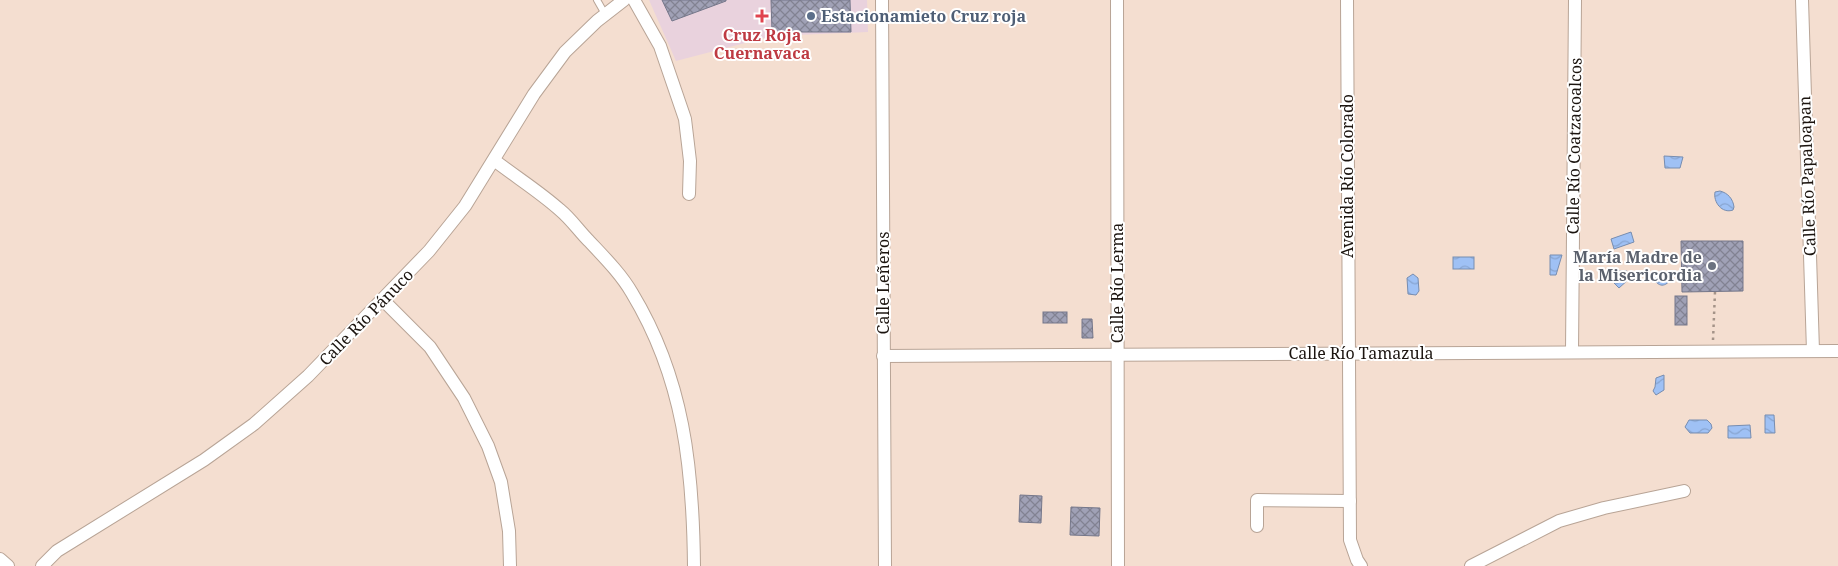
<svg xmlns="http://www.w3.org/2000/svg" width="1838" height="566" viewBox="0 0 1838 566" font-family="'Noto Serif',serif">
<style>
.medical{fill:#e9d2dd}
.water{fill:url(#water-waves);stroke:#778db0}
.building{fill:url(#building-cross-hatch);stroke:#75778a}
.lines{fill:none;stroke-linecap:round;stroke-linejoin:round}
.service-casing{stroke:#b8a496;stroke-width:8}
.minor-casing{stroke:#b8a496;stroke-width:14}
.path{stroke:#a49388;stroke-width:2.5;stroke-dasharray:2.5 4;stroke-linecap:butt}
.service{stroke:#fff;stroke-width:6}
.minor{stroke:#fff;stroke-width:12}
.health-dot{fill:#e0444e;stroke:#fff;stroke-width:2}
.service-dot{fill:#5c6f8a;stroke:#fff;stroke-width:2}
.worship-dot{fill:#6b7280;stroke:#fff;stroke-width:2}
.labels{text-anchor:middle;stroke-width:4;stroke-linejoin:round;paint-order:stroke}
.service-label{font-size:16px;font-weight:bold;fill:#4e5e75;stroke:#fff;text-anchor:start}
.health-label{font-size:16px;font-weight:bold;fill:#be3a42;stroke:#fff}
.street-label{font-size:16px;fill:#1b140f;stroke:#fff}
.worship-label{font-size:16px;font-weight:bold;fill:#5b616d;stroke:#fff;text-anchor:end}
</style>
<defs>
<pattern id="water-waves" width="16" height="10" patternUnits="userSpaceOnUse" patternTransform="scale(1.25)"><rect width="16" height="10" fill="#9fc1f5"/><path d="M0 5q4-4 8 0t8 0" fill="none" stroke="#88a5d1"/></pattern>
<pattern id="building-cross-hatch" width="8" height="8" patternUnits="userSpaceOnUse" patternTransform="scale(1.25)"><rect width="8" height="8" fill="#a0a1b6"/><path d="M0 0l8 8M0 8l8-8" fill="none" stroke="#828292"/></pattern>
</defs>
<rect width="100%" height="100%" fill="#f4ded0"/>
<path class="medical" d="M 649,0 L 867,0 L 868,32 L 772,36 L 676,61 Z"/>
<g class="water">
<path d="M 1664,156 L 1683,157 L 1680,168 L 1665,168 Z"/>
<path d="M 1720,191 C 1728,193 1733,199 1734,207 L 1733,210 C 1722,214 1713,202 1715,192 Z"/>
<path d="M 1631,232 L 1634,242 L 1614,249 L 1611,239 Z"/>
<path d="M 1550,255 L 1562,255 L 1556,275 L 1550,275 Z"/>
<rect x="1453" y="257" width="21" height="12"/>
<path d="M 1619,271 L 1627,271 L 1629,279 L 1619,288 L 1613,282 L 1619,275 Z"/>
<path d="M 1661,271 L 1666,273 L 1671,279 C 1664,289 1657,286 1652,276 Z"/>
<path d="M 1413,274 L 1418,278 L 1419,291 L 1416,295 L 1408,294 L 1407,278 Z"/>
<path d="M 1664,375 L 1664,390 L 1656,395 L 1653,391 L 1655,387 L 1656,378 Z"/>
<path d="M 1765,415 L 1774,415 L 1775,433 L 1765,433 Z"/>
<path d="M 1689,420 L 1707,420 L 1711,424 L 1712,428 L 1708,433 L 1690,433 L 1685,427 Z"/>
<path d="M 1750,425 L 1751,438 L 1728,438 L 1728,426 Z"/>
</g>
<g class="building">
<path d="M 662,0 L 726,0 L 726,1 L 672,21 Z"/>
<path d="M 771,0 L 850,0 L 851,32 L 772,32 Z"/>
<path d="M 1681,241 L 1743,241 L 1743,291 L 1682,292 Z"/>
<rect x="1675" y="296" width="12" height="29"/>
<rect x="1043" y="312" width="24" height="11"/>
<path d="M 1082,319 L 1092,319 L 1093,338 L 1082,338 Z"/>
<path d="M 1020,495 L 1042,496 L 1041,523 L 1019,522 Z"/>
<path d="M 1071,507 L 1100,508 L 1099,536 L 1070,535 Z"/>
</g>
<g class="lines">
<g class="service-casing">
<path id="service" d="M 597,0 L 605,14"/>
</g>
<g class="minor-casing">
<g id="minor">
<path d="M 634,0 L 660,46 L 685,119 L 690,161 L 689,194"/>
<path d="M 882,0 L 885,566"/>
<path d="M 1117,0 L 1118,566"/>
<path d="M 1347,0 L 1350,540 L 1357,560 L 1361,566"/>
<path d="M 1802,0 L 1813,351"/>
<path d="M 494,160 C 516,177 540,192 560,210 C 571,219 579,231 589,241 C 604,257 621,274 632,293 C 684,379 693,468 694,566"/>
<path d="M 383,300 L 430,347 L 464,398 L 488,446 L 501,482 L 509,531 L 510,566"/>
<path d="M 1572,352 L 1575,0"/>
<path d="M 883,356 L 1838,351"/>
<path d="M 1257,526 L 1257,500 L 1350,501"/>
<path d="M 0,559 L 8,566"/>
<path d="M 42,566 L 57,551 L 204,460 L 254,424 L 308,376 L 429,251 L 465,206 L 534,94 L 565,52 L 597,21 L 624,0"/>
<path d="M 1471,566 L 1559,521 L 1604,508 L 1684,491"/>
</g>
</g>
<path class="path" d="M 1713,340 L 1715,292"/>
<use href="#service" class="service"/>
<use href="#minor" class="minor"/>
</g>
<path class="health-dot" d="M759.5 8.5h5v5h5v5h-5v5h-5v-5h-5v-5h5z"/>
<circle class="service-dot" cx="811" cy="16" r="5"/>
<circle class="worship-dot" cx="1712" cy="266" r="5"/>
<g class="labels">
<g class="service-label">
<text x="821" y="22">Estacionamieto Cruz roja</text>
</g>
<g class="health-label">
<text x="762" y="41">Cruz Roja<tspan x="762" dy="18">Cuernavaca</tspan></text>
</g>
<g class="street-label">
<text transform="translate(1574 146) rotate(-89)" y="6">Calle Río Coatzacoalcos</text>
<text transform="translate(1347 176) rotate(-90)" y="6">Avenida Río Colorado</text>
<text transform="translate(1807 176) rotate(-92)" y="6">Calle Río Papaloapan</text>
<text transform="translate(883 283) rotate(-90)" y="6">Calle Leñeros</text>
<text transform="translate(1117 283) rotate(-90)" y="6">Calle Río Lerma</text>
<text transform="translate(366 317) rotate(-46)" y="6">Calle Río Pánuco</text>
<text x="1361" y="359">Calle Río Tamazula</text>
</g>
<g class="worship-label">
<text x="1702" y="263">María Madre de<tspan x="1702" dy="18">la Misericordia</tspan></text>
</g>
</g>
</svg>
